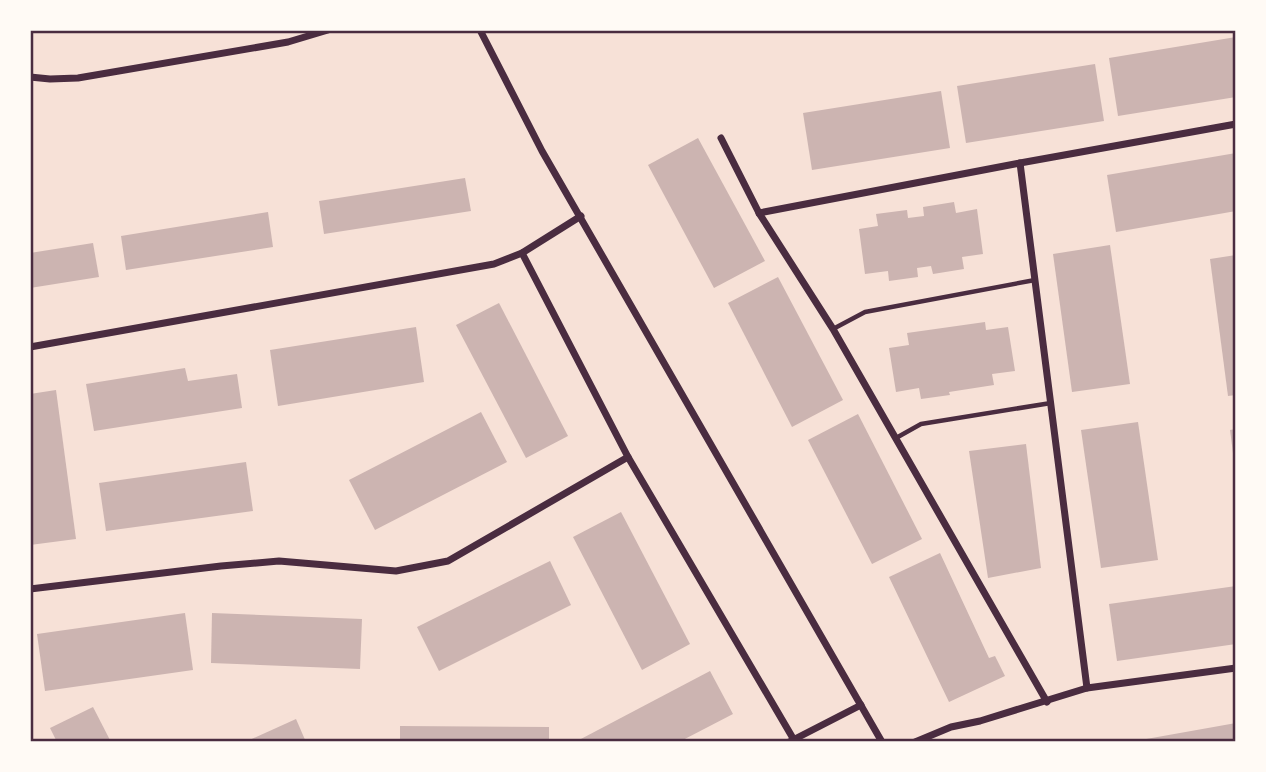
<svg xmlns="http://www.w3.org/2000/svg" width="1266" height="772" viewBox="0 0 1266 772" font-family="Signika,sans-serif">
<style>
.building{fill:#ccb4b1}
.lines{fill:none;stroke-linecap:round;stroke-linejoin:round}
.service{stroke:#4a2c40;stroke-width:4.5}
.minor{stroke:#4a2c40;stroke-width:7}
.neatline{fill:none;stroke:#4a2c40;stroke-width:2.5}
</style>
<rect width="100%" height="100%" fill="#f7e1d7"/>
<g class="building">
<path d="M 1236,37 L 1236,97 L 1118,116 L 1109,58 Z"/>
<path d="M 1095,64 L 1104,121 L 966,143 L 957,86 Z"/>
<path d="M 941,91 L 950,148 L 812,170 L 803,113 Z"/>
<path d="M 698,138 L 765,261 L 714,288 L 648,165 Z"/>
<path d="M 1236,153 L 1236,211 L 1116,232 L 1107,175 Z"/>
<path d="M 465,178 L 471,211 L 324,234 L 319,201 Z"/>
<path d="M 954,202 L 956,213 L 977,209 L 983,254 L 962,257 L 964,269 L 933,274 L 931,266 L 917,268 L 918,277 L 889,281 L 888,271 L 865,274 L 859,229 L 878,226 L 876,214 L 907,210 L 908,218 L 924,216 L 923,207 Z"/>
<path d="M 268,212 L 273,247 L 126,270 L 121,236 Z"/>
<path d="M 93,243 L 99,277 L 30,288 L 30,253 Z"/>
<path d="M 1110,245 L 1130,384 L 1072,392 L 1053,254 Z"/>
<path d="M 1236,255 L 1236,395 L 1228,396 L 1210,259 Z"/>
<path d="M 778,277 L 843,400 L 792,427 L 728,303 Z"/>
<path d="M 499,303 L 568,436 L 526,458 L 456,325 Z"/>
<path d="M 985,322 L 986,330 L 1008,327 L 1015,371 L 992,374 L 994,385 L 949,392 L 950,395 L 921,399 L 919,388 L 896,392 L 889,348 L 909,345 L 907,333 Z"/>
<path d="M 416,327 L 424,382 L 278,406 L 270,350 Z"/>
<path d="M 185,368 L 188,381 L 237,374 L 242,408 L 94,431 L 86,384 Z"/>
<path d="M 56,390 L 76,539 L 30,545 L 30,394 Z"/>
<path d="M 481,412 L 507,462 L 375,530 L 349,480 Z"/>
<path d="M 858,414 L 922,539 L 872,564 L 808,440 Z"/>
<path d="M 1138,422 L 1158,560 L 1101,568 L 1081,430 Z"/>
<path d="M 1236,429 L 1236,468 L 1235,468 L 1230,430 Z"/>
<path d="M 1026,444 L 1041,568 L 988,578 L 969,451 Z"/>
<path d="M 246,462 L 253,511 L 106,531 L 99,483 Z"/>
<path d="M 621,512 L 690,644 L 642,670 L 573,537 Z"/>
<path d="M 940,553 L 989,658 L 995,656 L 1005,676 L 949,702 L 889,577 Z"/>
<path d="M 550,561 L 571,605 L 439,671 L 417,627 Z"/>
<path d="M 1236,586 L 1236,644 L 1117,661 L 1109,604 Z"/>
<path d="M 185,613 L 193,670 L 45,691 L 37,634 Z"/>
<path d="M 212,613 L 362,619 L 360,669 L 211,663 Z"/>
<path d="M 710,671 L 733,714 L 679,742 L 580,742 L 579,740 Z"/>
<path d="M 93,707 L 111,742 L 57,742 L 50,728 Z"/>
<path d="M 296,719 L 306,742 L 245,742 Z"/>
<path d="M 1236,723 L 1236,742 L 1135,742 L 1135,741 Z"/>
<path d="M 400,726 L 549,727 L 549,742 L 400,742 Z"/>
</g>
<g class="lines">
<g class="service">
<path d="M 833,329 L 865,312 L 1035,280"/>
<path d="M 896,438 L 921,424 L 1051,403"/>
</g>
<g class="minor">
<path d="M 480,30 L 542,151 L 882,742"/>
<path d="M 30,77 L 50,79 L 78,78 L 288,42 L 328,30"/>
<path d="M 721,138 L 759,213 L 833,329 L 1047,702"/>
<path d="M 1020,163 L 1087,688"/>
<path d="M 759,213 L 1020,163 L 1236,124"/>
<path d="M 522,253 L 628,457 L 794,740"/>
<path d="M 30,347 L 494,264 L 522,253 L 581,216"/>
<path d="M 30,589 L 221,566 L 279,561 L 396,571 L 448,561 L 628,457"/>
<path d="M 789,742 L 861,705"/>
<path d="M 915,742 L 951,727 L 980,721 L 1087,688 L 1236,668"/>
</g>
</g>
<rect width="1266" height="772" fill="none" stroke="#fffaf5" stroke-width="63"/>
<rect x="32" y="32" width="1202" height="708" class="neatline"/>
</svg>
